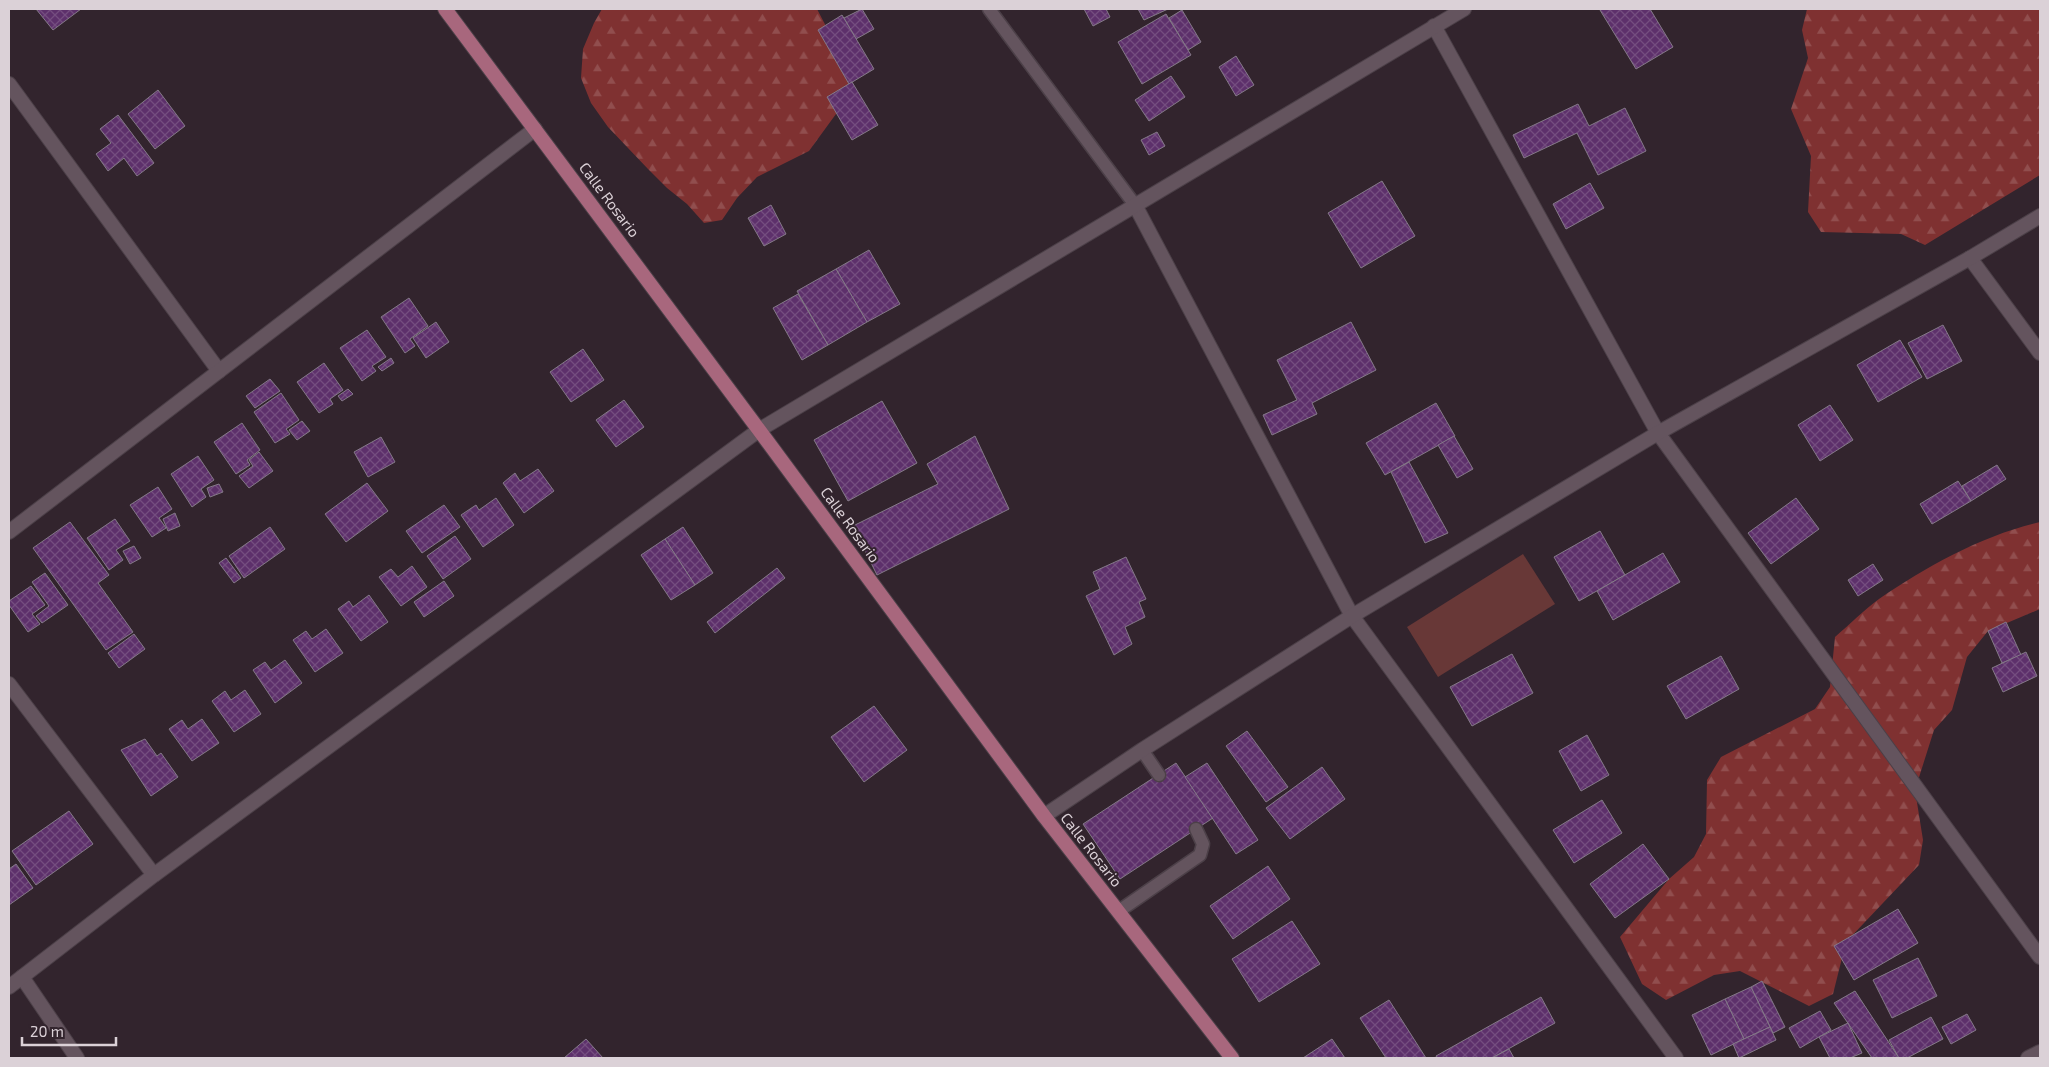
<svg xmlns="http://www.w3.org/2000/svg" width="2049" height="1067" viewBox="0 0 2049 1067" font-family="'Exo 2',sans-serif">
<style>
.green{fill:#683837}
.forest{fill:url(#forest-firs)}
.building{fill:url(#building-cross-hatch);stroke:#847988}
.lines{fill:none;stroke-linecap:round;stroke-linejoin:round}
.service-casing{stroke:#4c4048;stroke-width:15}
.minor-casing{stroke:#4c4048;stroke-width:16}
.primary-casing{stroke:#4c4048;stroke-width:16}
.service{stroke:#64545e;stroke-width:12}
.minor{stroke:#64545e;stroke-width:14}
.primary{stroke:#a8677d;stroke-width:14}
.labels{text-anchor:middle;stroke-width:4;stroke-linejoin:round;paint-order:stroke}
.street-label{font-size:15px;fill:#dbd1d7;stroke:#32242d}
</style>
<defs>
<pattern id="forest-firs" width="22" height="20" patternUnits="userSpaceOnUse" patternTransform="scale(1.25)"><rect width="22" height="20" fill="#7f3131"/><path d="M5 1l3.5 6h-7zM16 11l3.5 6h-7z" fill="#914e4e"/></pattern>
<pattern id="building-cross-hatch" width="8" height="8" patternUnits="userSpaceOnUse" patternTransform="scale(1.25)"><rect width="8" height="8" fill="#5d306b"/><path d="M0 0l8 8M0 8l8-8" fill="none" stroke="#744d7f"/></pattern>
</defs>
<rect width="100%" height="100%" fill="#32242d"/>
<path class="green" d="M 1523,554 L 1555,604 L 1438,677 L 1407,627 Z"/>
<g class="forest">
<path d="M 602,9 L 817,9 L 831,36 L 849,84 L 844,103 L 809,151 L 757,177 L 737,198 L 722,220 L 704,223 L 687,204 L 667,188 L 648,169 L 608,127 L 591,103 L 581,78 L 583,49 L 594,23 Z"/>
<path d="M 1807,9 L 2040,9 L 2040,175 L 1925,245 L 1901,234 L 1821,232 L 1808,212 L 1811,156 L 1791,109 L 1808,58 L 1802,30 Z"/>
<path d="M 2040,522 L 2040,609 L 1988,631 L 1967,657 L 1952,710 L 1934,730 L 1915,790 L 1923,840 L 1919,865 L 1846,942 L 1833,994 L 1809,1006 L 1740,971 L 1714,975 L 1666,1000 L 1642,984 L 1620,937 L 1669,879 L 1694,857 L 1706,834 L 1707,780 L 1721,757 L 1815,709 L 1830,687 L 1835,637 C 1850,624 1864,610 1879,599 C 1927,566 1983,535 2040,522 Z"/>
</g>
<g class="building">
<path d="M 36,9 L 81,9 L 53,30 Z"/>
<path d="M 862,9 L 874,29 L 856,39 L 844,18 Z"/>
<path d="M 1084,9 L 1106,9 L 1110,17 L 1093,26 Z"/>
<path d="M 1138,9 L 1168,9 L 1144,20 Z"/>
<path d="M 1603,9 L 1650,9 L 1673,47 L 1636,69 L 1600,10 Z"/>
<path d="M 1182,10 L 1201,42 L 1188,50 L 1169,18 Z"/>
<path d="M 1166,14 L 1191,55 L 1142,84 L 1118,42 Z"/>
<path d="M 842,15 L 874,69 L 849,84 L 818,30 Z"/>
<path d="M 1236,56 L 1254,85 L 1236,96 L 1219,67 Z"/>
<path d="M 1171,76 L 1185,97 L 1149,121 L 1135,100 Z"/>
<path d="M 852,82 L 878,125 L 852,140 L 827,97 Z"/>
<path d="M 158,90 L 185,126 L 155,149 L 128,114 Z"/>
<path d="M 1578,104 L 1589,126 L 1625,108 L 1646,151 L 1598,175 L 1577,133 L 1524,158 L 1513,135 Z"/>
<path d="M 118,115 L 154,163 L 137,176 L 124,158 L 108,171 L 96,154 L 111,143 L 100,129 Z"/>
<path d="M 1157,132 L 1165,146 L 1149,155 L 1141,140 Z"/>
<path d="M 1382,181 L 1415,236 L 1361,268 L 1328,213 Z"/>
<path d="M 1590,183 L 1604,208 L 1566,229 L 1553,204 Z"/>
<path d="M 771,205 L 786,234 L 764,246 L 748,218 Z"/>
<path d="M 869,250 L 900,304 L 867,322 L 836,269 Z"/>
<path d="M 836,269 L 867,322 L 828,345 L 797,291 Z"/>
<path d="M 798,294 L 828,345 L 802,360 L 773,308 Z"/>
<path d="M 409,298 L 428,326 L 410,339 L 415,346 L 405,353 L 381,317 Z"/>
<path d="M 436,322 L 449,342 L 426,358 L 413,338 Z"/>
<path d="M 1351,322 L 1376,370 L 1312,403 L 1317,414 L 1272,435 L 1263,415 L 1297,400 L 1277,360 Z"/>
<path d="M 1943,325 L 1962,361 L 1927,379 L 1908,343 Z"/>
<path d="M 367,330 L 386,357 L 372,366 L 376,371 L 362,381 L 340,348 Z"/>
<path d="M 1900,340 L 1922,377 L 1878,402 L 1857,365 Z"/>
<path d="M 583,349 L 604,380 L 571,402 L 550,372 Z"/>
<path d="M 391,358 L 394,363 L 382,371 L 378,367 Z"/>
<path d="M 324,363 L 343,390 L 330,399 L 333,404 L 319,413 L 297,382 Z"/>
<path d="M 270,379 L 280,391 L 255,408 L 246,396 Z"/>
<path d="M 348,389 L 353,394 L 342,401 L 338,396 Z"/>
<path d="M 281,393 L 299,420 L 286,429 L 290,434 L 275,443 L 254,412 Z"/>
<path d="M 624,400 L 644,427 L 616,447 L 596,420 Z"/>
<path d="M 882,401 L 917,463 L 848,501 L 814,440 Z"/>
<path d="M 1436,403 L 1455,436 L 1385,475 L 1366,443 Z"/>
<path d="M 1830,405 L 1853,440 L 1820,461 L 1798,425 Z"/>
<path d="M 302,421 L 310,431 L 297,440 L 289,430 Z"/>
<path d="M 242,423 L 260,450 L 247,460 L 250,465 L 236,474 L 214,442 Z"/>
<path d="M 975,436 L 1009,509 L 877,575 L 853,526 L 938,484 L 927,464 Z"/>
<path d="M 1454,436 L 1473,469 L 1457,478 L 1438,445 Z"/>
<path d="M 381,437 L 395,462 L 368,477 L 354,452 Z"/>
<path d="M 259,452 L 273,471 L 249,488 L 239,476 L 253,466 L 249,460 Z"/>
<path d="M 198,456 L 214,480 L 201,489 L 206,497 L 192,507 L 171,474 Z"/>
<path d="M 1409,462 L 1448,533 L 1425,543 L 1391,472 Z"/>
<path d="M 1997,465 L 2006,479 L 1971,501 L 1962,486 Z"/>
<path d="M 538,469 L 554,491 L 524,513 L 503,483 L 515,473 L 520,481 Z"/>
<path d="M 1958,481 L 1971,501 L 1932,524 L 1920,504 Z"/>
<path d="M 367,483 L 388,511 L 346,542 L 325,514 Z"/>
<path d="M 219,484 L 223,492 L 210,497 L 207,488 Z"/>
<path d="M 158,487 L 172,509 L 159,518 L 166,528 L 152,537 L 130,505 Z"/>
<path d="M 496,498 L 514,525 L 483,547 L 461,515 L 476,505 L 479,510 Z"/>
<path d="M 1796,498 L 1819,529 L 1771,564 L 1748,533 Z"/>
<path d="M 444,505 L 460,527 L 422,553 L 406,531 Z"/>
<path d="M 175,513 L 180,526 L 168,531 L 163,519 Z"/>
<path d="M 115,519 L 130,541 L 116,550 L 123,560 L 109,570 L 87,538 Z"/>
<path d="M 70,522 L 109,575 L 98,583 L 133,632 L 106,650 L 33,548 Z"/>
<path d="M 270,527 L 285,549 L 244,578 L 229,556 Z"/>
<path d="M 683,527 L 713,573 L 695,585 L 665,539 Z"/>
<path d="M 1600,531 L 1625,575 L 1579,601 L 1554,557 Z"/>
<path d="M 455,536 L 471,559 L 443,579 L 427,556 Z"/>
<path d="M 665,539 L 695,585 L 671,600 L 641,555 Z"/>
<path d="M 134,546 L 141,558 L 130,564 L 123,551 Z"/>
<path d="M 1663,553 L 1680,582 L 1613,620 L 1597,591 Z"/>
<path d="M 1126,557 L 1146,599 L 1139,602 L 1145,617 L 1125,627 L 1132,644 L 1114,655 L 1086,596 L 1100,589 L 1093,572 Z"/>
<path d="M 226,558 L 241,578 L 234,583 L 219,563 Z"/>
<path d="M 1873,564 L 1883,580 L 1858,596 L 1848,580 Z"/>
<path d="M 412,566 L 427,587 L 401,606 L 379,577 L 391,569 L 398,577 Z"/>
<path d="M 777,568 L 785,578 L 715,633 L 707,622 Z"/>
<path d="M 45,573 L 68,605 L 42,623 L 36,616 L 49,606 L 32,582 Z"/>
<path d="M 444,581 L 454,596 L 424,617 L 414,602 Z"/>
<path d="M 31,586 L 45,605 L 32,614 L 40,624 L 28,632 L 9,605 L 9,601 Z"/>
<path d="M 369,595 L 388,622 L 361,641 L 338,609 L 349,601 L 353,607 Z"/>
<path d="M 2006,622 L 2021,655 L 2002,663 L 1988,631 Z"/>
<path d="M 326,629 L 343,653 L 315,672 L 293,640 L 306,631 L 312,639 Z"/>
<path d="M 134,634 L 145,649 L 119,668 L 108,653 Z"/>
<path d="M 2026,652 L 2037,676 L 2003,692 L 1992,668 Z"/>
<path d="M 1512,654 L 1533,693 L 1472,726 L 1450,687 Z"/>
<path d="M 1721,656 L 1739,689 L 1686,719 L 1667,686 Z"/>
<path d="M 285,660 L 302,683 L 275,703 L 253,670 L 265,662 L 271,670 Z"/>
<path d="M 245,690 L 261,714 L 234,732 L 212,701 L 225,691 L 231,700 Z"/>
<path d="M 874,706 L 907,750 L 864,782 L 831,737 Z"/>
<path d="M 202,719 L 219,743 L 192,761 L 169,729 L 182,720 L 188,729 Z"/>
<path d="M 1247,731 L 1288,787 L 1266,802 L 1226,746 Z"/>
<path d="M 1587,735 L 1609,775 L 1581,791 L 1559,751 Z"/>
<path d="M 145,739 L 157,756 L 161,753 L 178,777 L 151,796 L 121,750 Z"/>
<path d="M 1176,763 L 1213,818 L 1120,879 L 1083,824 Z"/>
<path d="M 1207,763 L 1258,840 L 1236,854 L 1185,777 Z"/>
<path d="M 1322,767 L 1345,799 L 1290,839 L 1266,808 Z"/>
<path d="M 1602,800 L 1622,833 L 1574,863 L 1553,830 Z"/>
<path d="M 69,811 L 93,844 L 36,885 L 12,851 Z"/>
<path d="M 1643,844 L 1669,879 L 1615,918 L 1590,884 Z"/>
<path d="M 16,864 L 33,888 L 9,905 L 9,869 Z"/>
<path d="M 1268,866 L 1290,899 L 1233,939 L 1210,906 Z"/>
<path d="M 1898,909 L 1918,943 L 1854,980 L 1834,946 Z"/>
<path d="M 1292,921 L 1320,964 L 1259,1002 L 1232,959 Z"/>
<path d="M 1918,958 L 1937,996 L 1892,1018 L 1873,980 Z"/>
<path d="M 1762,981 L 1785,1027 L 1773,1033 L 1751,987 Z"/>
<path d="M 1751,987 L 1770,1027 L 1744,1039 L 1725,999 Z"/>
<path d="M 1855,991 L 1899,1058 L 1872,1058 L 1834,1003 Z"/>
<path d="M 1541,997 L 1555,1023 L 1492,1058 L 1437,1058 L 1436,1056 Z"/>
<path d="M 1725,999 L 1744,1039 L 1711,1055 L 1692,1015 Z"/>
<path d="M 1389,1000 L 1426,1058 L 1386,1058 L 1360,1018 Z"/>
<path d="M 1820,1011 L 1831,1030 L 1800,1048 L 1789,1028 Z"/>
<path d="M 1967,1014 L 1976,1030 L 1951,1044 L 1942,1027 Z"/>
<path d="M 1931,1017 L 1943,1039 L 1907,1058 L 1899,1058 L 1889,1040 Z"/>
<path d="M 1848,1023 L 1862,1053 L 1850,1058 L 1830,1058 L 1819,1037 Z"/>
<path d="M 1770,1027 L 1776,1040 L 1739,1058 L 1733,1044 Z"/>
<path d="M 586,1039 L 603,1058 L 564,1058 Z"/>
<path d="M 1332,1039 L 1345,1058 L 1303,1058 Z"/>
<path d="M 1509,1049 L 1514,1058 L 1492,1058 Z"/>
</g>
<g class="lines">
<g class="service-casing">
<g id="service">
<path d="M 989,9 L 1135,205"/>
<path d="M 1142,750 L 1159,775"/>
<path d="M 1119,911 L 1200,855 L 1203,844 L 1196,829"/>
</g>
</g>
<g class="minor-casing">
<g id="minor">
<path d="M 1434,26 L 1658,433 L 2040,957"/>
<path d="M 9,84 L 219,371"/>
<path d="M 1135,205 L 1352,616 L 1676,1058"/>
<path d="M 1970,258 L 2040,353"/>
<path d="M 9,532 L 535,129"/>
<path d="M 9,684 L 154,875"/>
<path d="M 1044,816 L 1142,750 L 1352,616 L 1658,433 L 1970,258 L 2040,216"/>
<path d="M 22,977 L 77,1058"/>
<path d="M 9,987 L 154,875 L 759,430 L 1464,9"/>
<path d="M 2028,1058 L 2040,1052"/>
</g>
</g>
<g class="primary-casing">
<path id="primary" d="M 445,9 L 759,430 L 1044,816 L 1232,1058"/>
</g>
<use href="#service" class="service"/>
<use href="#minor" class="minor"/>
<use href="#primary" class="primary"/>
</g>
<g class="labels">
<g class="street-label">
<text transform="translate(609 200) rotate(53)" y="5">Calle Rosario</text>
<text transform="translate(850 525) rotate(54)" y="5">Calle Rosario</text>
<text transform="translate(1091 850) rotate(52)" y="5">Calle Rosario</text>
</g>
</g>
<rect width="2049" height="1067" fill="none" stroke="#dbd1d7" stroke-width="20"/>
<path d="M22 1037v8h94v-8" fill="none" stroke="#dbd1d7" stroke-width="2.5"/>
<text x="30" y="1037" font-size="15" fill="#dbd1d7" stroke="#32242d" stroke-width="4" paint-order="stroke">20 m</text>
</svg>
